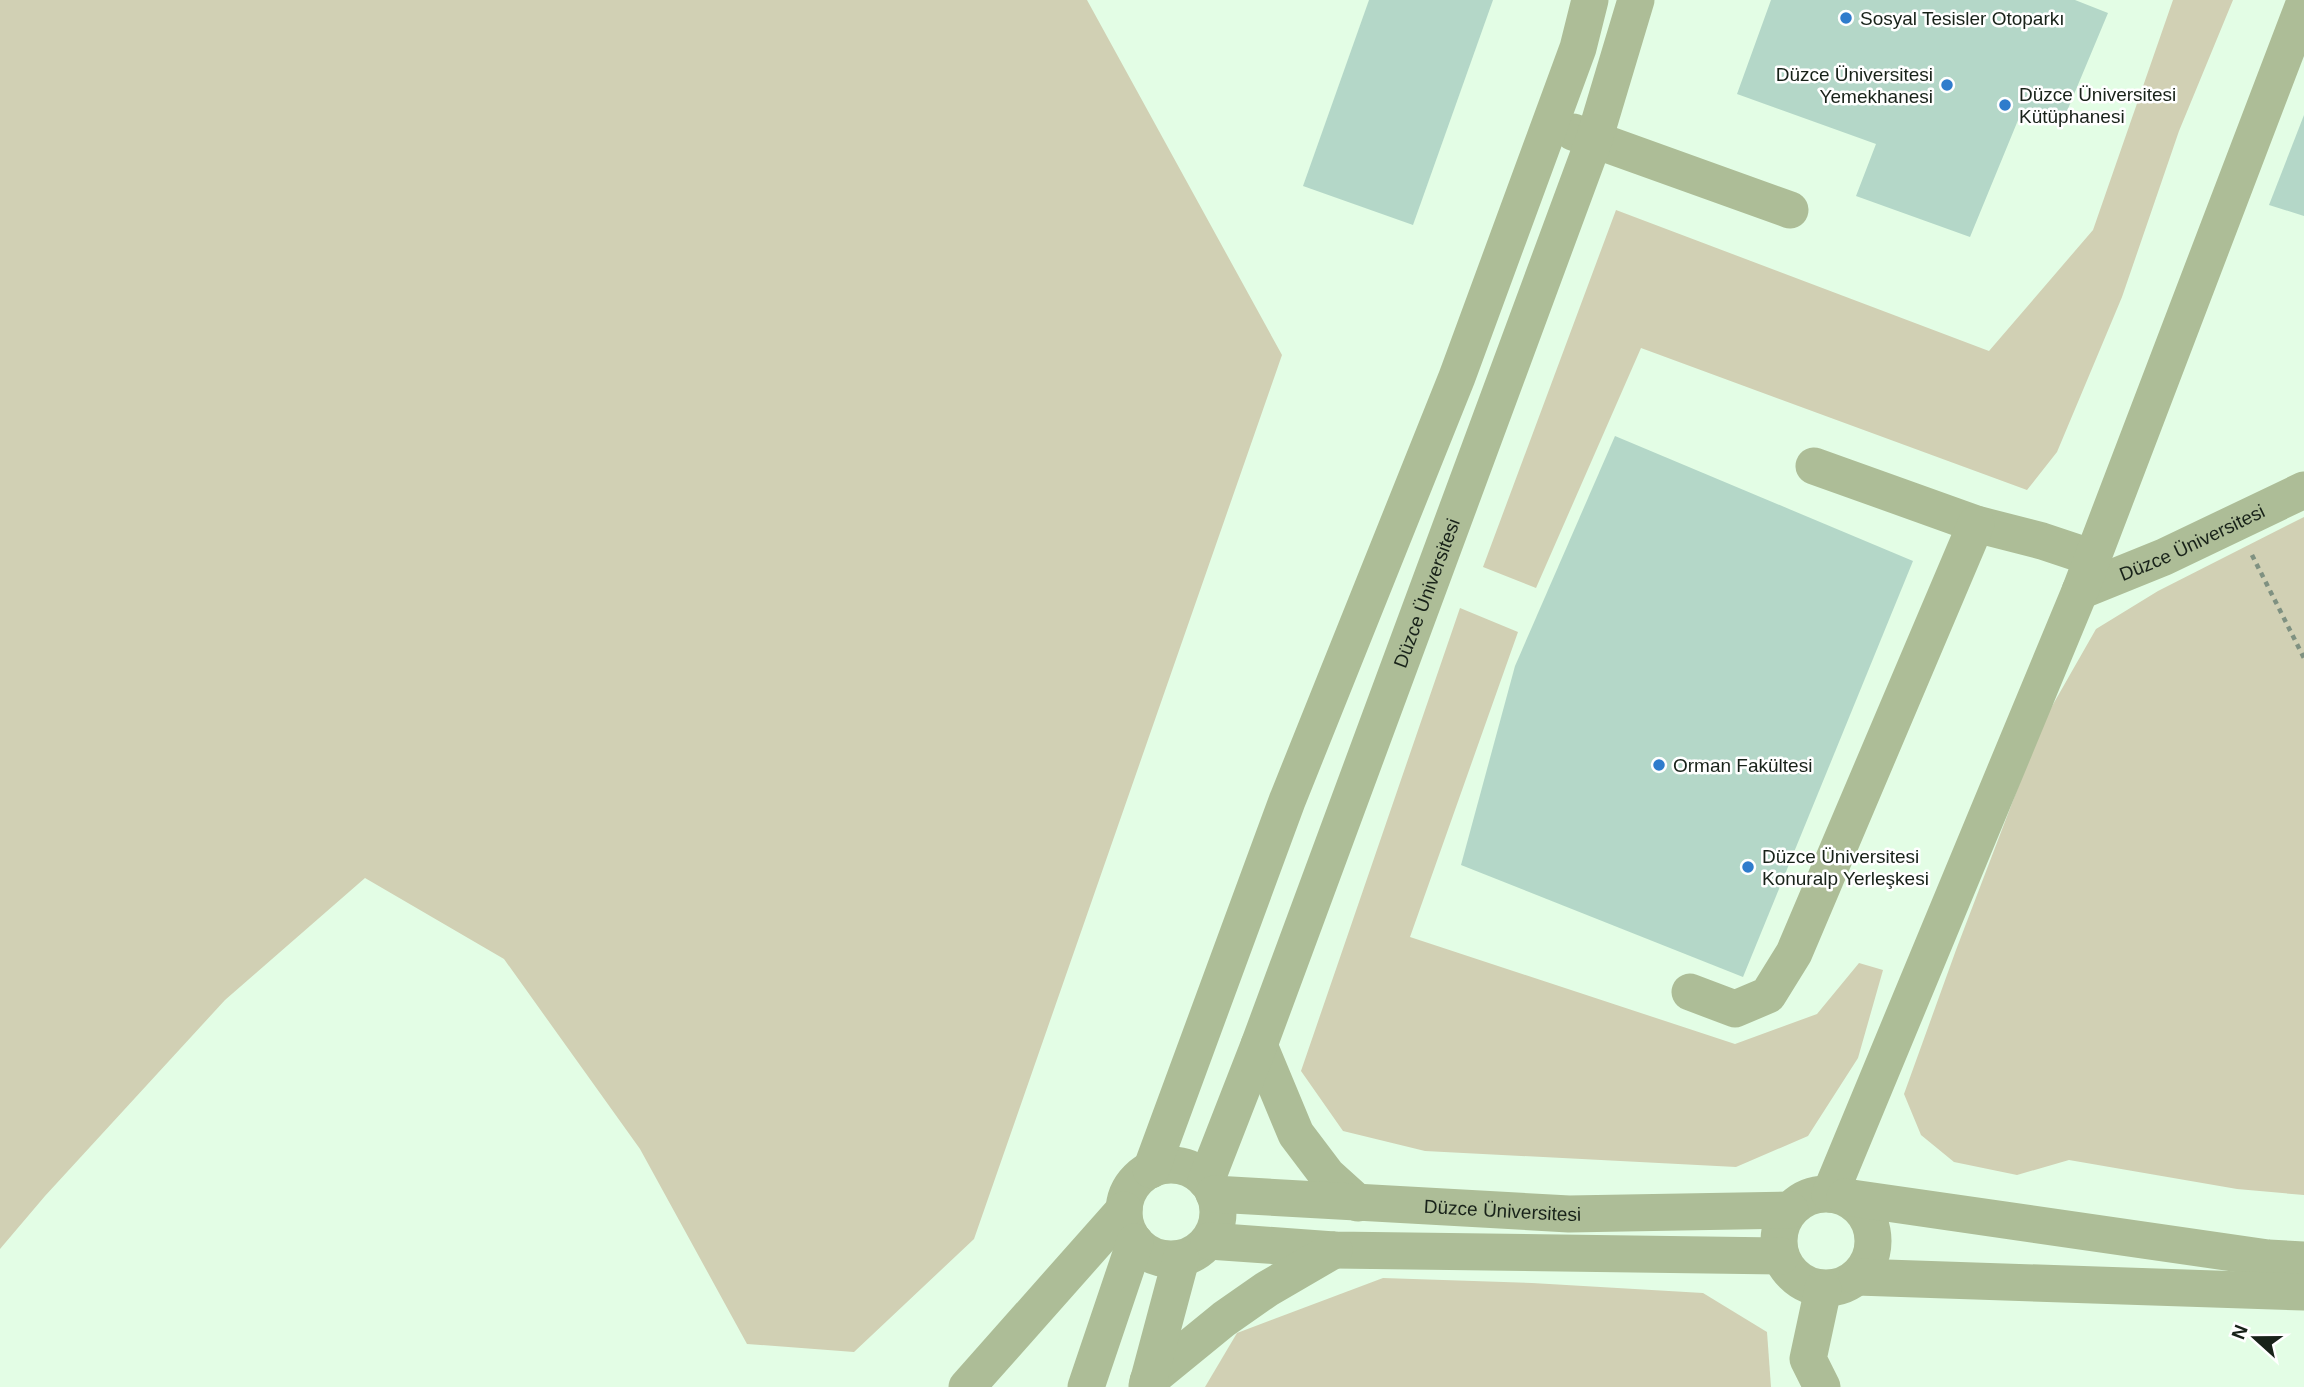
<svg xmlns="http://www.w3.org/2000/svg" width="2304" height="1387" viewBox="0 0 2304 1387" font-family="Helvetica,sans-serif">
<style>
.green{fill:#d1d0b4}
.building{fill:#b4d7c8}
.lines{fill:none;stroke-linecap:round;stroke-linejoin:round}
.path{stroke:#7f9181;stroke-width:4.5;stroke-dasharray:5 5;stroke-linecap:butt}
.minor{stroke:#adbd97;stroke-width:37}
.poi-dot{fill:#2f7ccc;stroke:#fff;stroke-width:2.5}
.labels{text-anchor:middle;stroke-width:5;stroke-linejoin:round;paint-order:stroke}
.poi-label{font-size:19px;fill:#182219;stroke:#fff;text-anchor:start}
.street-label{font-size:19px;fill:#182219;stroke:#fff}
</style>
<rect width="100%" height="100%" fill="#e3fde5"/>
<g class="green">
<path d="M 0,0 L 1087,0 L 1282,355 L 974,1239 L 854,1352 L 747,1344 L 640,1149 L 504,959 L 365,878 L 225,1000 L 45,1196 L 0,1249 Z"/>
<path d="M 2173,0 L 2233,0 L 2179,131 L 2122,297 L 2057,452 L 2027,490 L 1641,348 L 1536,588 L 1483,567 L 1616,210 L 1989,351 L 2093,230 Z"/>
<path d="M 2304,517 L 2304,1195 L 2237,1189 L 2069,1160 L 2017,1175 L 1954,1162 L 1921,1135 L 1904,1094 L 1956,950 L 2043,722 L 2096,629 L 2158,591 Z"/>
<path d="M 1460,608 L 1518,632 L 1410,937 L 1735,1044 L 1817,1014 L 1859,963 L 1883,970 L 1858,1058 L 1808,1136 L 1736,1167 L 1425,1151 L 1343,1131 L 1301,1071 Z"/>
<path d="M 1383,1278 L 1532,1283 L 1703,1293 L 1767,1332 L 1771,1387 L 1205,1387 L 1237,1333 Z"/>
</g>
<g class="building">
<path d="M 1369,0 L 1493,0 L 1413,225 L 1303,186 Z"/>
<path d="M 1771,0 L 2075,0 L 2108,13 L 2062,123 L 2023,108 L 1970,237 L 1856,196 L 1876,144 L 1737,94 Z"/>
<path d="M 2304,115 L 2304,216 L 2269,205 Z"/>
<path d="M 1615,436 L 1913,561 L 1743,977 L 1461,865 L 1515,666 Z"/>
</g>
<g class="lines">
<path class="path" d="M 2252,555 L 2304,658"/>
<g class="minor">
<path d="M 1573,132 L 1790,210"/>
<path d="M 1814,466 L 1976,524 L 2042,541 L 2093,558"/>
<path id="s1" d="M 2080,591 L 2164,557 L 2304,490"/>
<path d="M 1690,992 L 1735,1009 L 1768,995 L 1794,953 L 1976,524"/>
<path d="M 1259,1045 L 1296,1134 L 1327,1175 L 1358,1203"/>
<circle cx="1171" cy="1212" r="47"/>
<path d="M 1151,1170 L 1287,801 L 1457,377 L 1578,48 L 1590,0"/>
<path id="s2" d="M 1206,1181 L 1259,1045 L 1594,140 L 1636,0"/>
<circle cx="1826" cy="1241" r="47"/>
<path id="s3" d="M 1214,1194 L 1569,1214 L 1790,1210"/>
<path d="M 1830,1194 L 2080,591 L 2304,4"/>
<path d="M 1845,1197 L 2268,1258 L 2304,1260"/>
<path d="M 1209,1241 L 1334,1250 L 1781,1256"/>
<path d="M 1857,1277 L 2304,1292"/>
<path d="M 1148,1381 L 1224,1319 L 1267,1289 L 1334,1250"/>
<path d="M 1147,1386 L 1181,1259"/>
<path d="M 967,1387 L 1124,1210"/>
<path d="M 1086,1387 L 1135,1242"/>
<path d="M 1822,1387 L 1808,1359 L 1823,1289"/>
</g>
</g>
<g class="poi-dot">
<circle cx="1846" cy="18" r="7"/>
<circle cx="1947" cy="85" r="7"/>
<circle cx="2005" cy="105" r="7"/>
<circle cx="1659" cy="765" r="7"/>
<circle cx="1748" cy="867" r="7"/>
</g>
<g class="labels">
<g class="poi-label">
<text x="1860" y="25">Sosyal Tesisler Otoparkı</text>
<text x="1933" y="81" text-anchor="end">Düzce Üniversitesi<tspan x="1933" dy="22">Yemekhanesi</tspan></text>
<text x="2019" y="101">Düzce Üniversitesi<tspan x="2019" dy="22">Kütüphanesi</tspan></text>
<text x="1673" y="772">Orman Fakültesi</text>
<text x="1762" y="863">Düzce Üniversitesi<tspan x="1762" dy="22">Konuralp Yerleşkesi</tspan></text>
</g>
<g class="street-label">
<text dy="7" stroke="none"><textPath href="#s1" startOffset="122">Düzce Üniversitesi</textPath></text>
<text dy="7" stroke="none"><textPath href="#s2" startOffset="628">Düzce Üniversitesi</textPath></text>
<text dy="7" stroke="none"><textPath href="#s3" startOffset="289">Düzce Üniversitesi</textPath></text>
</g>
</g>
<g transform="translate(2255 1338) rotate(291)" stroke="#ffffff" stroke-width="5" paint-order="stroke">
<path d="M0-5L12 26L0 18L-12 26Z" fill="#182219"/>
<text y="-10" font-size="19" font-weight="bold" text-anchor="middle" fill="#182219">N</text>
</g>
</svg>
